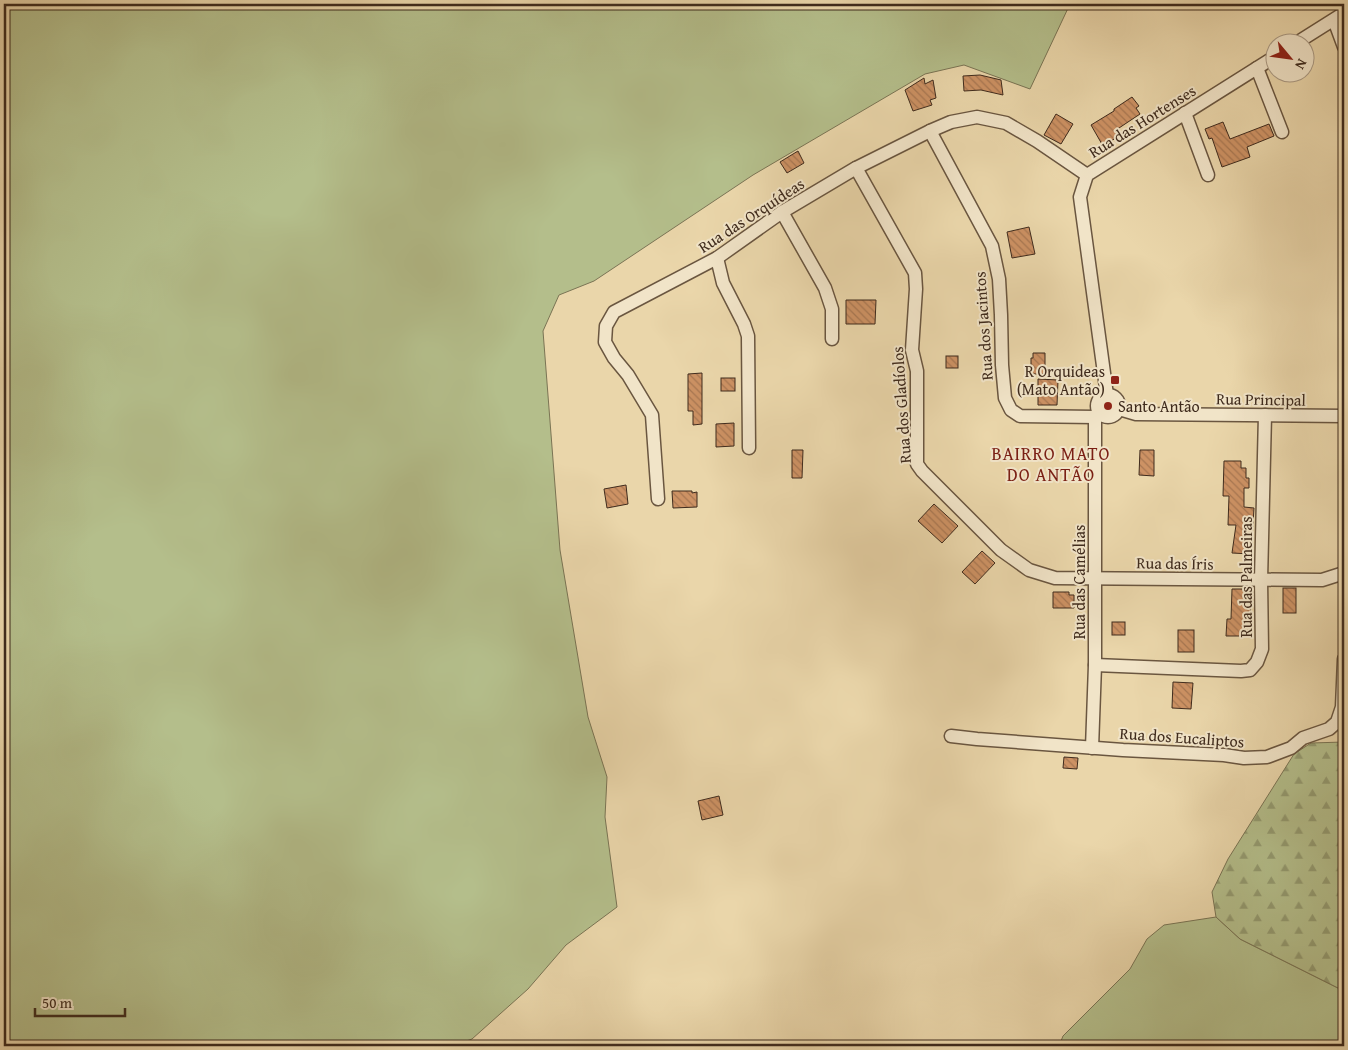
<svg xmlns="http://www.w3.org/2000/svg" width="1348" height="1050" viewBox="0 0 1348 1050" font-family="'Gentium Book Plus',serif">
<style>
.green{fill:#b4be8b;stroke:#7a7454}
.forest{fill:url(#forest-firs);stroke:#7a7454}
.building{fill:url(#building-back-hatch);stroke:#3f2b1d}
.lines{fill:none;stroke-linecap:round;stroke-linejoin:round}
.street-casing{stroke:#6a5640;stroke-width:15}
.street{stroke:#f1e4c8;stroke-width:12}
.poi-dot{fill:#8f2418;stroke:#f1e4c8;stroke-width:2}
.labels{text-anchor:middle;stroke-width:4;stroke-linejoin:round;paint-order:stroke}
.street-label{font-size:16px;fill:#3f2b1d;stroke:#f1e4c8}
.poi-label{font-size:16px;fill:#3f2b1d;stroke:#f1e4c8;text-anchor:end}
.neighbourhood-label{font-size:18px;letter-spacing:1px;fill:#7a1f14;stroke:#f1e4c8}
</style>
<defs>
<pattern id="forest-firs" width="22" height="20" patternUnits="userSpaceOnUse" patternTransform="scale(1.25)"><rect width="22" height="20" fill="#b4be8b"/><path d="M5 1l3.5 6h-7zM16 11l3.5 6h-7z" fill="#949b71"/></pattern>
<pattern id="building-back-hatch" width="6" height="6" patternUnits="userSpaceOnUse" patternTransform="scale(1.25)"><rect width="6" height="6" fill="#cd9264"/><path d="M-1 5l2 2M0 0l6 6M5-1l2 2" fill="none" stroke="#a87752"/></pattern>
</defs>
<rect width="100%" height="100%" fill="#ead6aa"/>
<filter id="stains"><feTurbulence type="fractalNoise" baseFrequency=".004" numOctaves="4"/><feColorMatrix values="0 0 0 0 .2 0 0 0 0 .09 0 0 0 0 .02 0 0 0 .5 -.17"/></filter>
<radialGradient id="worn" r=".72"><stop offset=".6" stop-color="#630" stop-opacity="0"/><stop offset="1" stop-color="#630" stop-opacity=".3"/></radialGradient>
<g class="green">
<path d="M 4,4 L 1070,4 L 1030,89 L 964,65 L 925,74 L 753,175 L 594,281 L 559,295 L 543,331 L 560,550 L 588,717 L 607,777 L 605,817 L 617,907 L 566,945 L 528,989 L 472,1039 L 453,1046 L 4,1046 Z"/>
<path d="M 1216,917 L 1240,939 L 1344,991 L 1344,1046 L 1059,1046 L 1063,1036 L 1130,969 L 1147,939 L 1164,925 Z"/>
</g>
<path class="forest" d="M 1344,742 L 1344,991 L 1240,939 L 1216,917 L 1212,892 L 1228,859 L 1294,754 L 1311,743 Z"/>
<g class="building">
<path d="M 980,75 L 1001,80 L 1003,95 L 981,90 L 964,91 L 963,76 Z"/>
<path d="M 924,78 L 925,84 L 933,80 L 936,98 L 930,100 L 932,105 L 913,111 L 905,90 Z"/>
<path d="M 1132,97 L 1139,106 L 1136,108 L 1140,114 L 1116,130 L 1119,136 L 1103,146 L 1091,125 L 1114,111 L 1114,109 Z"/>
<path d="M 1056,114 L 1073,124 L 1061,144 L 1044,135 Z"/>
<path d="M 1223,122 L 1230,139 L 1269,124 L 1274,136 L 1247,147 L 1250,157 L 1222,167 L 1212,138 L 1209,139 L 1205,129 Z"/>
<path d="M 798,151 L 804,163 L 787,173 L 780,162 Z"/>
<path d="M 1029,227 L 1035,254 L 1012,258 L 1007,232 Z"/>
<path d="M 846,300 L 876,300 L 875,324 L 846,324 Z"/>
<path d="M 1033,353 L 1045,353 L 1045,374 L 1031,374 L 1031,358 L 1033,358 Z"/>
<rect x="946" y="356" width="12" height="12"/>
<path d="M 702,373 L 702,424 L 693,425 L 693,411 L 688,411 L 688,374 Z"/>
<rect x="721" y="378" width="14" height="13"/>
<path d="M 1038,379 L 1058,380 L 1057,405 L 1038,405 Z"/>
<path d="M 734,423 L 734,446 L 716,447 L 716,424 Z"/>
<path d="M 792,450 L 803,450 L 802,478 L 792,478 Z"/>
<path d="M 1140,450 L 1154,450 L 1154,476 L 1139,475 Z"/>
<path d="M 1224,461 L 1241,461 L 1241,468 L 1246,468 L 1246,478 L 1249,478 L 1249,488 L 1244,488 L 1244,507 L 1254,508 L 1251,554 L 1232,553 L 1236,525 L 1228,525 L 1229,496 L 1223,496 Z"/>
<path d="M 626,485 L 628,504 L 607,508 L 604,489 Z"/>
<path d="M 672,491 L 692,491 L 692,493 L 697,492 L 697,507 L 673,508 Z"/>
<path d="M 934,504 L 958,526 L 942,543 L 918,521 Z"/>
<path d="M 982,551 L 995,563 L 975,584 L 962,572 Z"/>
<rect x="1283" y="588" width="13" height="25"/>
<path d="M 1232,589 L 1251,589 L 1250,636 L 1226,636 L 1227,619 L 1231,619 Z"/>
<path d="M 1053,592 L 1069,592 L 1069,595 L 1074,595 L 1074,608 L 1053,608 Z"/>
<rect x="1112" y="622" width="13" height="13"/>
<rect x="1178" y="630" width="16" height="22"/>
<path d="M 1173,682 L 1193,683 L 1191,709 L 1172,708 Z"/>
<path d="M 1064,757 L 1078,758 L 1077,769 L 1063,768 Z"/>
<path d="M 719,796 L 723,815 L 702,820 L 698,801 Z"/>
</g>
<g class="lines">
<g class="street-casing">
<g id="street">
<path d="M 1334,20 L 1344,47"/>
<path d="M 1298,42 L 1344,13"/>
<path d="M 1257,68 L 1282,132"/>
<path d="M 1185,113 L 1208,175"/>
<path d="M 930,131 L 992,246 L 999,279 L 1001,315 L 1002,365 L 1005,398 L 1011,410 L 1020,416 L 1095,417 L 1099,411"/>
<path d="M 856,168 L 915,273 L 916,289 L 912,350 L 917,371 L 917,464 L 922,471 L 1001,550 L 1029,570 L 1055,578 L 1322,580 L 1344,573"/>
<path d="M 782,212 L 825,288 L 832,309 L 832,339"/>
<path d="M 717,258 L 723,283 L 744,324 L 748,336 L 749,448"/>
<path d="M 1107,395 L 1080,197 L 1087,175 L 1276,56"/>
<circle cx="1108" cy="406" r="11"/>
<path d="M 1119,409 L 1136,414 L 1344,416"/>
<path d="M 658,499 L 652,415 L 628,375 L 614,358 L 605,342 L 606,326 L 614,312 L 717,258 L 782,212 L 856,168 L 930,131 L 951,122 L 977,117 L 1006,123 L 1037,141 L 1087,175"/>
<path d="M 1095,665 L 1241,671 L 1250,670 L 1257,662 L 1262,649 L 1261,580 L 1265,415"/>
<path d="M 951,736 L 977,739 L 1123,750 L 1224,755 L 1244,758 L 1267,757 L 1291,748 L 1303,738 L 1329,729 L 1337,722 L 1342,707 L 1344,659"/>
<path d="M 1092,748 L 1095,665 L 1095,417"/>
</g>
</g>
<use href="#street" class="street"/>
</g>
<g class="poi-dot">
<rect x="1110" y="375" width="10" height="10" rx="2.5"/>
<circle cx="1108" cy="406" r="5"/>
</g>
<g class="labels">
<g class="street-label">
<text transform="translate(1142 121) rotate(-32)" y="6">Rua das Hortenses</text>
<text transform="translate(751 215) rotate(-33)" y="6">Rua das Orquídeas</text>
<text transform="translate(983 326) rotate(-94)" y="6">Rua dos Jacintos</text>
<text transform="translate(1261 399) rotate(1)" y="6">Rua Principal</text>
<text transform="translate(901 405) rotate(-94)" y="6">Rua dos Gladíolos</text>
<text transform="translate(1175 563) rotate(1)" y="6">Rua das Íris</text>
<text transform="translate(1246 577) rotate(-90)" y="6">Rua das Palmeiras</text>
<text transform="translate(1079 582) rotate(-90)" y="6">Rua das Camélias</text>
<text transform="translate(1182 737) rotate(4)" y="6">Rua dos Eucaliptos</text>
</g>
<g class="poi-label">
<text x="1105" y="377">R Orquideas<tspan x="1105" dy="18">(Mato Antão)</tspan></text>
<text x="1118" y="412" text-anchor="start">Santo Antão</text>
</g>
<g class="neighbourhood-label">
<text x="1051" y="460">BAIRRO MATO<tspan x="1051" dy="21">DO ANTÃO</tspan></text>
</g>
</g>
<rect width="1348" height="1050" fill="none" stroke="#ead6aa" stroke-width="20"/>
<rect x="5" y="5" width="1338" height="1040" fill="none" stroke="#3f2b1d" stroke-width="2.5"/>
<rect x="10" y="10" width="1328" height="1030" fill="none" stroke="#3f2b1d"/>
<g transform="translate(1290 58) rotate(119)"><circle r="24" fill="#f1e4c8" stroke="#aa9a84"/>
<path d="M0-4L9 19L0 12L-9 19Z" fill="#8f2418"/>
<text y="-8" font-size="14" font-weight="bold" text-anchor="middle" fill="#3f2b1d">N</text>
</g>
<path d="M35 1008v8h90v-8" fill="none" stroke="#3f2b1d" stroke-width="2.5"/>
<text x="42" y="1008" font-size="15" fill="#3f2b1d" stroke="#f1e4c8" stroke-width="4" paint-order="stroke">50 m</text>
<rect width="100%" height="100%" filter="url(#stains)"/>
<rect width="100%" height="100%" fill="url(#worn)"/>
</svg>
